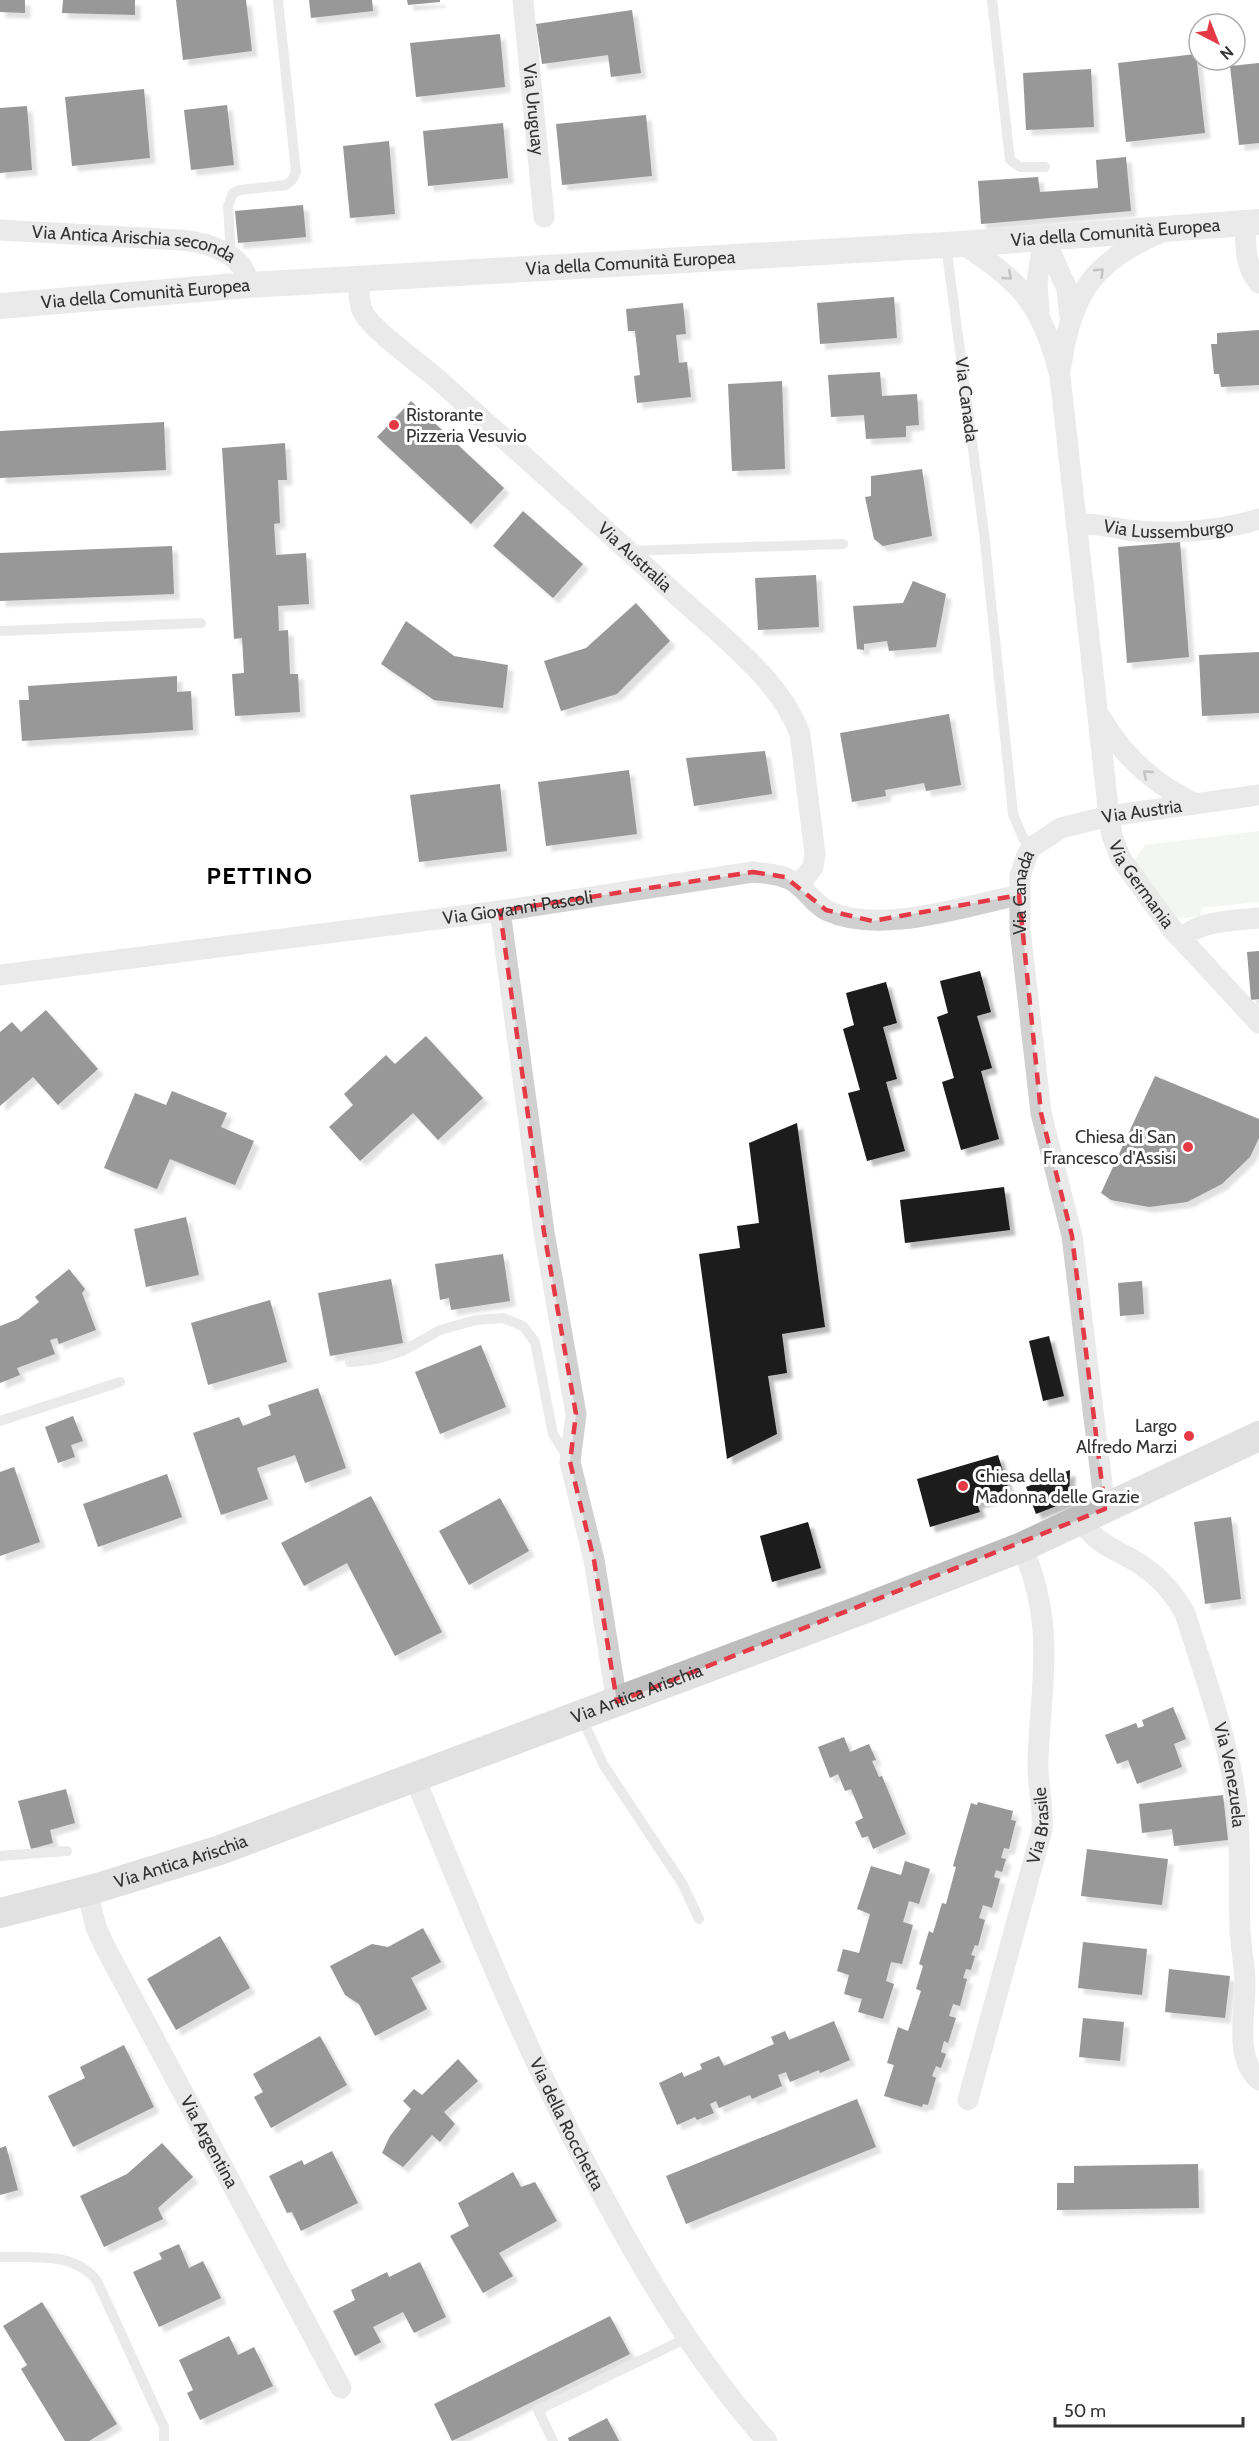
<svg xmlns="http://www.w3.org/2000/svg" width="1259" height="2441" viewBox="0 0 1259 2441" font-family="Cabin,sans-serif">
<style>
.green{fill:#e6ecdf}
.building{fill:#1a1a1a;filter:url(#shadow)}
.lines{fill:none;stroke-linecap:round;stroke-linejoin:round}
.service{stroke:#d0d0d0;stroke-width:10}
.minor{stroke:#d0d0d0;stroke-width:21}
.tertiary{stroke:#d0d0d0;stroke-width:26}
.secondary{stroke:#bdbdbd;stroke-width:30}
.oneway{stroke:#7a7a7a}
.marked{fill:none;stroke:#e63946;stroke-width:4.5;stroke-dasharray:12 8;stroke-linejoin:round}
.poi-dot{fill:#e63946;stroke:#fff;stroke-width:2}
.labels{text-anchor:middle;stroke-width:6;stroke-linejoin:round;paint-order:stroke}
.street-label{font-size:18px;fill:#333;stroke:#fff}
.poi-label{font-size:18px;fill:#333;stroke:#fff;text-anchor:start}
.district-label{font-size:24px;font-weight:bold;letter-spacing:1.5px;fill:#000;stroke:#fff}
</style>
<defs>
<filter id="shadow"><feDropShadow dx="5.5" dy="5.5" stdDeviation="1.5" flood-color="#0004"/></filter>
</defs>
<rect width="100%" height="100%" fill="#fff"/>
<path class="green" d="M 1259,831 L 1259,902 L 1201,908 L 1201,916 L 1174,919 L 1128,869 L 1145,845 Z"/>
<g class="building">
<path d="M 0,0 L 25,0 L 25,13 L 0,12 Z"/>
<path d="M 63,0 L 135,0 L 135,15 L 62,13 Z"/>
<path d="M 176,0 L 246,0 L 252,51 L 183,60 Z"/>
<path d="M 309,0 L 372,0 L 373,11 L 311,18 Z"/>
<path d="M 407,0 L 440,0 L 440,2 L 408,5 Z"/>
<path d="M 632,10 L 641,73 L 611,77 L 608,55 L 542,64 L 536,24 Z"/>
<path d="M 500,34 L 505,87 L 416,97 L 410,43 Z"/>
<path d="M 1196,54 L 1205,133 L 1126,142 L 1118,63 Z"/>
<path d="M 1259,63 L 1259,143 L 1239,145 L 1230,66 Z"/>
<path d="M 1091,69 L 1094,127 L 1026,130 L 1023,73 Z"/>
<path d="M 144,89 L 150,158 L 72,166 L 65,97 Z"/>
<path d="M 227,105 L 234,165 L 191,170 L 184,110 Z"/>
<path d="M 27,106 L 32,170 L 0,173 L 0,108 Z"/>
<path d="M 646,115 L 652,176 L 562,185 L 556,124 Z"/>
<path d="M 503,123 L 508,178 L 428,186 L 423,131 Z"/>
<path d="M 389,141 L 395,214 L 350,218 L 343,146 Z"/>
<path d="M 1126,157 L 1131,211 L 981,224 L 978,181 L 1038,177 L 1040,192 L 1098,188 L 1096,160 Z"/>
<path d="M 303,205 L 306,237 L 238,243 L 235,211 Z"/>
<path d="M 894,297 L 897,338 L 820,344 L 817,303 Z"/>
<path d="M 683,303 L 686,334 L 676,335 L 679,363 L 687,362 L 691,397 L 637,403 L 634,376 L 640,375 L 635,331 L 628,331 L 626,309 Z"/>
<path d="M 1259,330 L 1259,385 L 1221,387 L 1219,374 L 1214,374 L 1211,344 L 1217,344 L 1217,333 Z"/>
<path d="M 880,372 L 882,396 L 917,394 L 919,425 L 906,426 L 906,437 L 866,439 L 864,415 L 831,417 L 828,375 Z"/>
<path d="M 782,381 L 785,469 L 732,471 L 728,384 Z"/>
<path d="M 411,401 L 504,488 L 471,524 L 377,437 Z"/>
<path d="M 164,422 L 166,470 L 0,478 L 0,431 Z"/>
<path d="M 285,443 L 287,480 L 278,480 L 280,523 L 274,524 L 276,555 L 306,553 L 309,604 L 278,606 L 279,631 L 288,630 L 290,674 L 298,674 L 300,712 L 235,716 L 232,674 L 244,673 L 242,638 L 234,639 L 222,448 Z"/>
<path d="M 922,469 L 932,536 L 883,546 L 874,539 L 865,497 L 871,496 L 871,476 Z"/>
<path d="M 523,511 L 583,564 L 553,598 L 493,546 Z"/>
<path d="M 1180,542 L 1189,657 L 1127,663 L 1118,547 Z"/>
<path d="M 172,546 L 174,594 L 0,601 L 0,553 Z"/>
<path d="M 816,575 L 819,627 L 758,630 L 755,578 Z"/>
<path d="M 913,581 L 946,594 L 936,647 L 889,651 L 887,641 L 864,644 L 864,650 L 857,649 L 853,606 L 903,603 Z"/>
<path d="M 636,603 L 670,641 L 617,694 L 561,711 L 544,661 L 586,648 Z"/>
<path d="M 406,621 L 454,656 L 508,665 L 503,708 L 434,700 L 381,664 Z"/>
<path d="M 1259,652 L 1259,713 L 1202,716 L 1199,655 Z"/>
<path d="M 177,676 L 177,692 L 191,691 L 193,730 L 22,741 L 19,700 L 29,700 L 28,686 Z"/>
<path d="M 949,714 L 961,785 L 926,791 L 924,783 L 885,790 L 886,796 L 852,802 L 840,733 Z"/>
<path d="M 765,751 L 772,794 L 694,806 L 686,758 Z"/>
<path d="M 629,770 L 637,834 L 546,846 L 538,782 Z"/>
<path d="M 500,784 L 507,851 L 419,862 L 410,795 Z"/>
<path d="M 1259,951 L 1259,999 L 1251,1000 L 1247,952 Z"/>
<path d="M 980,971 L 991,1012 L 977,1016 L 992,1068 L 981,1071 L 999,1139 L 961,1150 L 942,1082 L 954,1078 L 937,1017 L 948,1013 L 940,981 Z"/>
<path d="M 886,982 L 897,1023 L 883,1027 L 897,1079 L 886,1082 L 905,1151 L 867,1161 L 848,1093 L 860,1090 L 843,1029 L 854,1025 L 846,993 Z"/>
<path d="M 46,1010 L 98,1069 L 58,1105 L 33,1077 L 0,1106 L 0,1032 L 12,1022 L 21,1032 Z"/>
<path d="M 426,1036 L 483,1098 L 438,1140 L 413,1113 L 360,1161 L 329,1127 L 353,1105 L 344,1094 L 386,1055 L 395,1064 Z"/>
<path d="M 1155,1076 L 1259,1119 L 1259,1138 L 1250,1157 L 1222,1184 L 1187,1202 L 1149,1207 L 1111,1200 L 1101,1193 Z"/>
<path d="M 172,1091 L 227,1113 L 221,1127 L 254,1141 L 235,1185 L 170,1159 L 157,1189 L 104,1168 L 135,1093 L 166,1105 Z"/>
<path d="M 797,1123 L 825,1327 L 782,1334 L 787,1373 L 768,1376 L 777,1434 L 727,1459 L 699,1254 L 740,1248 L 737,1226 L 759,1223 L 749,1143 Z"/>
<path d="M 1004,1187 L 1010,1230 L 905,1243 L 900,1200 Z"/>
<path d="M 186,1217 L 199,1275 L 146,1287 L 134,1229 Z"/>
<path d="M 503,1254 L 510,1301 L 451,1310 L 449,1298 L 440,1300 L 435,1264 Z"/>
<path d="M 69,1269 L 85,1289 L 82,1293 L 96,1330 L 59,1344 L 57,1338 L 50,1340 L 55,1354 L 17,1368 L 20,1375 L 0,1383 L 0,1326 L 18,1319 L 39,1302 L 35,1297 Z"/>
<path d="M 391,1279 L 403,1343 L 330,1356 L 318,1293 Z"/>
<path d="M 1142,1281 L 1144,1314 L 1120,1316 L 1118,1283 Z"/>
<path d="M 270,1300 L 287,1362 L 208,1385 L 191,1323 Z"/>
<path d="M 1049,1336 L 1064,1396 L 1043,1401 L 1029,1341 Z"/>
<path d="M 481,1345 L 506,1407 L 440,1434 L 415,1372 Z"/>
<path d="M 318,1388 L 346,1468 L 305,1483 L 295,1455 L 257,1468 L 268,1499 L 221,1515 L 193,1433 L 239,1417 L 243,1426 L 271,1415 L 268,1405 Z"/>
<path d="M 73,1416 L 83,1441 L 71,1445 L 75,1457 L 58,1463 L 45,1427 Z"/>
<path d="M 998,1455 L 1010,1494 L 977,1503 L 980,1512 L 930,1527 L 917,1479 Z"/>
<path d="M 14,1467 L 40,1542 L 0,1556 L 0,1472 Z"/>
<path d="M 1070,1470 L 1069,1501 L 1036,1514 L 1026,1487 Z"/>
<path d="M 167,1474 L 182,1517 L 98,1547 L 83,1504 Z"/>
<path d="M 371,1496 L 442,1632 L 395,1656 L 347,1563 L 304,1586 L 281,1543 Z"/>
<path d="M 500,1498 L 529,1551 L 469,1585 L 439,1531 Z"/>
<path d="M 1231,1517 L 1241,1599 L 1205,1604 L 1194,1522 Z"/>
<path d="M 808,1522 L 821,1568 L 772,1582 L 760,1536 Z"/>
<path d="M 1173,1707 L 1186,1739 L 1174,1744 L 1182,1767 L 1137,1784 L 1128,1760 L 1117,1764 L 1105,1735 L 1136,1723 L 1138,1728 L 1144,1726 L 1142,1720 Z"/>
<path d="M 844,1737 L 850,1752 L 869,1744 L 876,1760 L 872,1761 L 879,1777 L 882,1776 L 906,1834 L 873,1849 L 868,1836 L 862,1838 L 855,1822 L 863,1818 L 851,1789 L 845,1791 L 838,1774 L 830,1778 L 818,1747 Z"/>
<path d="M 66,1789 L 75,1823 L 50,1830 L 53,1843 L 31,1849 L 18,1801 Z"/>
<path d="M 1223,1795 L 1228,1840 L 1174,1846 L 1172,1829 L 1142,1833 L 1139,1804 Z"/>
<path d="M 978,1802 L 1013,1811 L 1011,1820 L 1016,1821 L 1009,1849 L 1004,1848 L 1001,1858 L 1006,1859 L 1002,1872 L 996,1870 L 994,1877 L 1000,1879 L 992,1908 L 983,1905 L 979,1918 L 985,1920 L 978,1946 L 975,1945 L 971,1955 L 975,1956 L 971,1970 L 966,1969 L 963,1978 L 967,1979 L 960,2006 L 953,2004 L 949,2016 L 956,2018 L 948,2043 L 944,2041 L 941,2052 L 946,2054 L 941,2068 L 936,2066 L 932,2076 L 936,2078 L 928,2105 L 923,2104 L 922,2107 L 884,2096 L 894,2065 L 887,2063 L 898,2027 L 908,2031 L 921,1991 L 916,1989 L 923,1966 L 919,1964 L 929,1931 L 933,1933 L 942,1903 L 946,1904 L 956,1867 L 953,1866 L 971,1803 L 977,1805 Z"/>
<path d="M 1087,1849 L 1168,1859 L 1162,1905 L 1081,1896 Z"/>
<path d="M 905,1861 L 930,1869 L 919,1904 L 909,1901 L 903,1922 L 913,1925 L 902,1964 L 891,1962 L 886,1981 L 894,1984 L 883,2019 L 858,2012 L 862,1999 L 844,1994 L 849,1975 L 837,1971 L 843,1949 L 859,1953 L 870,1914 L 857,1909 L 871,1866 L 901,1875 Z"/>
<path d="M 423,1928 L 441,1962 L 411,1978 L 427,2009 L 375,2036 L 359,2004 L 345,1995 L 330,1966 L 372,1944 L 388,1947 Z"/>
<path d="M 220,1936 L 250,1988 L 176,2030 L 147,1979 Z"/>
<path d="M 1083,1942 L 1147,1949 L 1142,1995 L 1078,1988 Z"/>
<path d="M 1169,1969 L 1230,1976 L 1225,2018 L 1165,2012 Z"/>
<path d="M 1083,2018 L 1124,2022 L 1120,2061 L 1079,2057 Z"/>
<path d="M 834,2021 L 850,2060 L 820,2073 L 819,2070 L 790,2082 L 786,2072 L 778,2075 L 782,2086 L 752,2099 L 750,2095 L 719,2108 L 716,2101 L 710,2104 L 714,2113 L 697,2120 L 695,2117 L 677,2125 L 659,2083 L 682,2072 L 684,2077 L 702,2069 L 700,2064 L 719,2056 L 724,2066 L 774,2044 L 771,2037 L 785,2031 L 789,2040 Z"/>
<path d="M 320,2036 L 347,2085 L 271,2128 L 254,2097 L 263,2092 L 253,2074 Z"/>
<path d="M 124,2045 L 154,2107 L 73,2147 L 48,2096 L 85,2078 L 80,2067 Z"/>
<path d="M 458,2059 L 478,2081 L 444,2112 L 455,2124 L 440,2142 L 432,2135 L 403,2167 L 382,2153 L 390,2136 L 411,2109 L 403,2101 L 414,2089 L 422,2095 Z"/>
<path d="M 857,2099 L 876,2147 L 686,2224 L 666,2176 Z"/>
<path d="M 162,2143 L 193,2177 L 158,2208 L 163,2219 L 104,2247 L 80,2196 L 127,2174 Z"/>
<path d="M 6,2146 L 18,2190 L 0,2195 L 0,2148 Z"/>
<path d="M 332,2151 L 358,2203 L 301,2231 L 292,2212 L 287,2213 L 269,2176 L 302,2160 L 304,2165 Z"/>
<path d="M 1198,2164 L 1199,2208 L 1057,2210 L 1057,2183 L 1074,2183 L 1074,2166 Z"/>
<path d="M 513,2172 L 521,2187 L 535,2182 L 557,2221 L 499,2253 L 513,2276 L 483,2293 L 450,2236 L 469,2226 L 458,2203 Z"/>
<path d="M 179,2244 L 189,2268 L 203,2261 L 221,2298 L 159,2327 L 133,2272 L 162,2259 L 159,2253 Z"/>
<path d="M 420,2262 L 446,2317 L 414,2333 L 403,2312 L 373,2327 L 381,2342 L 355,2356 L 333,2311 L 355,2300 L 351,2290 L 387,2272 L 389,2277 Z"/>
<path d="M 42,2302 L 117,2424 L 89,2441 L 65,2441 L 21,2369 L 27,2365 L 3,2326 Z"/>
<path d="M 610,2316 L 630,2354 L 452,2441 L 434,2404 Z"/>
<path d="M 229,2336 L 238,2355 L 254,2347 L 273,2386 L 200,2420 L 187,2393 L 193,2390 L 179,2360 Z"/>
<path d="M 607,2418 L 619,2441 L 569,2441 L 568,2438 Z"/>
</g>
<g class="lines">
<g class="service">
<path d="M 992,0 L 1010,160 L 1020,167 L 1045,167"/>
<path id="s1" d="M 946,245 L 984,533 L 1013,814 L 1023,838 L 1032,847"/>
<path d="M 231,256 L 228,206 L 233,193 L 240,190 L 286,185 L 292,180 L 296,172 L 278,0"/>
<path d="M 628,551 L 843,544"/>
<path d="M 0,631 L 201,623"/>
<path d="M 350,1362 L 376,1359 L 403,1351 L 440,1330 L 476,1320 L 503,1318 L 523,1326 L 535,1342 L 553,1434 L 569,1459"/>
<path d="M 0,1421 L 120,1382"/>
<path d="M 581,1716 L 603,1764 L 682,1883 L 699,1919"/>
<path d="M 0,1856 L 67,1851"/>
<path d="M 0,2257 C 34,2258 74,2251 97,2281 L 164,2427 L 164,2441"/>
<path d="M 553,2441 L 538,2410 L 687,2338"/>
</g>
<g class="minor">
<path id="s2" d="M 523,0 L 544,217"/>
<path d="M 1245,223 C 1246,245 1244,265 1259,283"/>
<path id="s3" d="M 0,230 L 180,240 C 206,242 246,253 248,285"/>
<path d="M 1044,237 L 1067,289 L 1070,317"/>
<path id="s4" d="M 962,244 C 1022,281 1043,307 1060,376 L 1109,816 L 1112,836 L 1121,859 L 1172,929 L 1259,1023"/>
<path id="s5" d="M 359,279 C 359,291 358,304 364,314 C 374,332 425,367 442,383 C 519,452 595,520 671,590 C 714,630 780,678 800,734 L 815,854 L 813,867 L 799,885"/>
<path d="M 1039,311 L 1037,282 L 1044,237"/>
<path d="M 1061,366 C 1071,295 1093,260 1162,232"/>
<path id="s6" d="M 1077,524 C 1097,523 1109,527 1128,530 C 1166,535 1222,531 1259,519"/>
<path d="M 1101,718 C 1124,758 1155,785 1196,804"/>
<path d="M 500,911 L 544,1232 L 576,1414 L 570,1462 L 594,1560 L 617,1702"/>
<path d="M 1181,938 C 1203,920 1231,921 1259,918"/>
<path id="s7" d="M 0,975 L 500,911 L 753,872 C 768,874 784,874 797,884 C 808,892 815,905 828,911 C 880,935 965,906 1019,895"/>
<path id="s8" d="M 1105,1509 L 1072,1236 L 1041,1113 L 1020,929 L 1020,876 L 1027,855 L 1032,847 L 1061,828 L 1109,816 L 1259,795"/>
<path id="s9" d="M 1081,1520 C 1094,1544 1120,1551 1141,1565 C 1161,1578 1173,1593 1185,1613 C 1203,1672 1226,1732 1235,1793 C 1242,1838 1238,1885 1240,1930 C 1241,1947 1244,1963 1245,1980 C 1246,2011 1233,2057 1259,2080"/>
<path id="s10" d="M 415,1778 C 476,1927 536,2076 614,2216 C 658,2296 706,2373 767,2441"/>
<path id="s11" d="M 87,1891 L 96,1927 L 105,1947 L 341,2388"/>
<path id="s12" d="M 968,2100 L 1042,1830 C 1044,1807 1037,1785 1038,1761 C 1041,1682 1056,1623 1022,1547"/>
</g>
<path class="tertiary" id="s13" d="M 0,306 L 248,285 L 962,244 L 1259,222"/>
<path class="secondary" id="s14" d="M 0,1913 L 94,1889 L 220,1850 L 861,1610 L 1022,1547 L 1259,1436"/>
</g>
<defs><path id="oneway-chevron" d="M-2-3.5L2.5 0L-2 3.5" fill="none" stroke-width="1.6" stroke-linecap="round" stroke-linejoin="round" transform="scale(1.5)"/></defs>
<g class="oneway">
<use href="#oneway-chevron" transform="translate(1100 272) rotate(-44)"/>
<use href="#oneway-chevron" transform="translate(1008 276) rotate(41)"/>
<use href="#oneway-chevron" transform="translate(1147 774) rotate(-139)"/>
</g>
<path d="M0 0H1259V2441H0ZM 753,872 L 785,877 L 826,910 L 872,921 L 1019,895 L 1041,1113 L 1072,1236 L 1105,1509 L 617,1702 L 594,1560 L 570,1462 L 576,1414 L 544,1232 L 500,911 Z" fill="#fff" fill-opacity=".55" fill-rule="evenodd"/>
<path class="marked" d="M 753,872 L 785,877 L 826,910 L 872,921 L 1019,895 L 1041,1113 L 1072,1236 L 1105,1509 L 617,1702 L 594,1560 L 570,1462 L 576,1414 L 544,1232 L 500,911 Z"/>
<g class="poi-dot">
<circle cx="394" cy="425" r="6"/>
<circle cx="1188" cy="1147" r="6"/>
<circle cx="1189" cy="1436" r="6"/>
<circle cx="963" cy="1486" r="6"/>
</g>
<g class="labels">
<g class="street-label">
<text dy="6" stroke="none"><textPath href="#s2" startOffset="110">Via Uruguay</textPath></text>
<text dy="6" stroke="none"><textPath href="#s13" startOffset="1118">Via della Comunità Europea</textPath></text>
<text dy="6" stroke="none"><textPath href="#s3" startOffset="135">Via Antica Arischia seconda</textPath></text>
<text dy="6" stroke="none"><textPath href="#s13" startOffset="632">Via della Comunità Europea</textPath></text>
<text dy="6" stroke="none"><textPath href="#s13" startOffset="146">Via della Comunità Europea</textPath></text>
<text dy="6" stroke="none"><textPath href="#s1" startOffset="156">Via Canada</textPath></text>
<text dy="6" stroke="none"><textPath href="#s6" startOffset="92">Via Lussemburgo</textPath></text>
<text dy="6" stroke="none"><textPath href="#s5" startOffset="400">Via Australia</textPath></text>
<text dy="6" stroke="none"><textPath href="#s8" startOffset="789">Via Austria</textPath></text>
<text dy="6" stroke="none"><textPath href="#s4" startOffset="690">Via Germania</textPath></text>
<text dy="6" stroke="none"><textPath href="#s8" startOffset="624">Via Canada</textPath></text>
<text dy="6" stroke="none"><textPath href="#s7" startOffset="522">Via Giovanni Pascoli</textPath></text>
<text dy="6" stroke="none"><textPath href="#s14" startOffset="674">Via Antica Arischia</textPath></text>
<text dy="6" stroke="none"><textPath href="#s9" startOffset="310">Via Venezuela</textPath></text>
<text dy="6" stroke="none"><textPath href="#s12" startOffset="284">Via Brasile</textPath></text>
<text dy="6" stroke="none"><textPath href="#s14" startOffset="188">Via Antica Arischia</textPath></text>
<text dy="6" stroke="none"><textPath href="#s10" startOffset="378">Via della Rocchetta</textPath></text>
<text dy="6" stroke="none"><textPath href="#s11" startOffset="280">Via Argentina</textPath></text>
</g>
<g class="poi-label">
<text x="406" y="421">Ristorante<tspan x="406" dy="21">Pizzeria Vesuvio</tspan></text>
<text x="1176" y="1143" text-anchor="end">Chiesa di San<tspan x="1176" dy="21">Francesco d'Assisi</tspan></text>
<text x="1177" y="1432" text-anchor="end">Largo<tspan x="1177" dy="21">Alfredo Marzi</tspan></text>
<text x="975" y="1482">Chiesa della<tspan x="975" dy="21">Madonna delle Grazie</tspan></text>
</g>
<g class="district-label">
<text x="260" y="884">PETTINO</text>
</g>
</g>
<g transform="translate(1217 42) rotate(138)"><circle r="28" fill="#ffffff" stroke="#adadad" stroke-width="1.5"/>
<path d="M0-4.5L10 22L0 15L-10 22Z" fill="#e63946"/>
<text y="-9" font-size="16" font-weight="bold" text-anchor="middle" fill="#333333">N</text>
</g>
<path d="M1055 2417v9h188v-9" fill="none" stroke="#333333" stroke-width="3"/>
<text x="1064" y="2417" font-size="18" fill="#333333" stroke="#ffffff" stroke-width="4.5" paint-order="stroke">50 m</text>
</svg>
